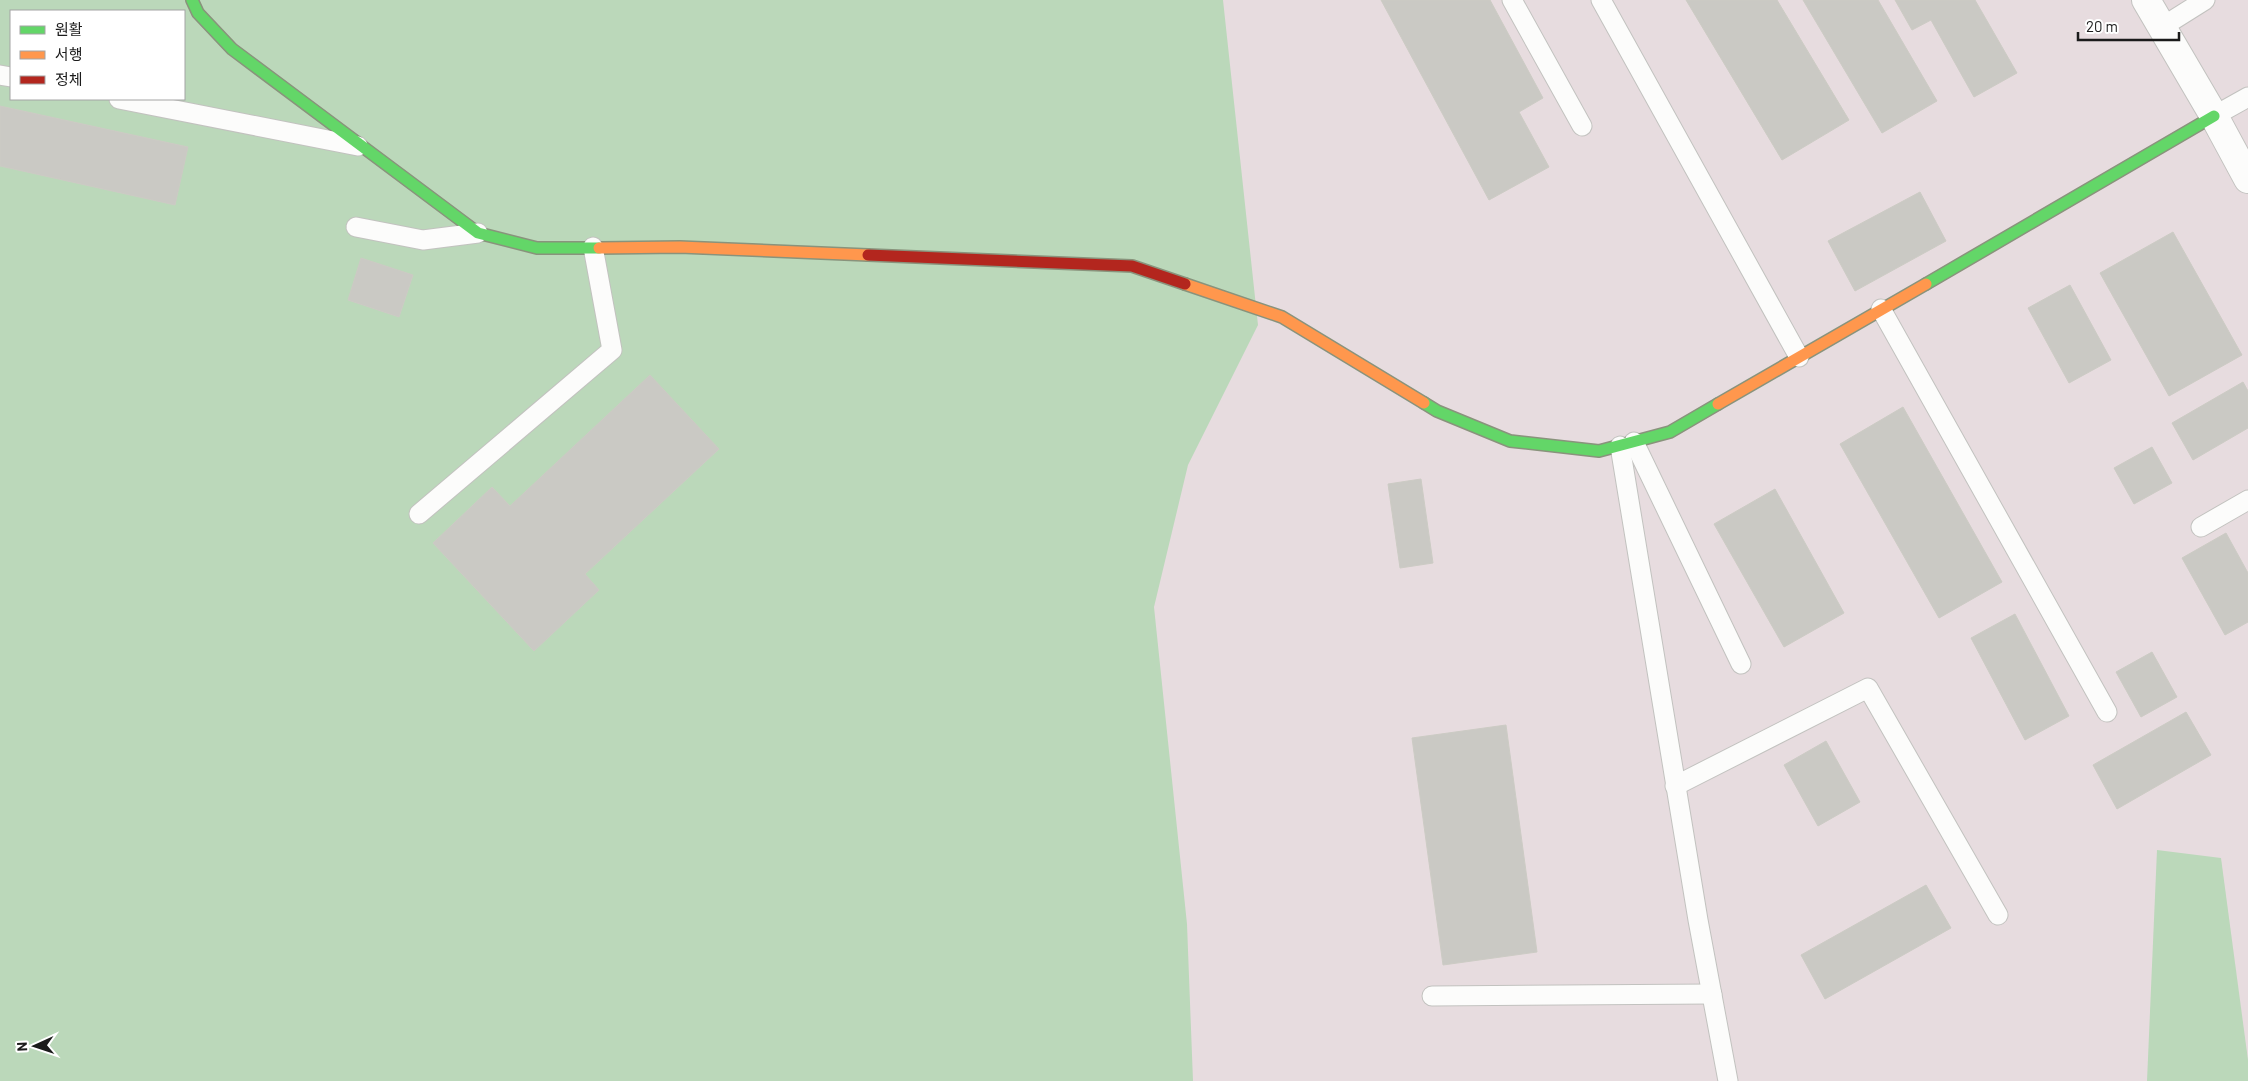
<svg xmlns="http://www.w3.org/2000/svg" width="2248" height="1081" viewBox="0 0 2248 1081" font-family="Barlow,'Noto Sans KR',sans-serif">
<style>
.industrial{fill:#e7dcdf;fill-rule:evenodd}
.forest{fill:#bbd8ba;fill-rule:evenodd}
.building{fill:#cac9c4;stroke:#cccbc4}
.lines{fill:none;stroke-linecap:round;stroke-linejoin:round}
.lane-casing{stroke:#c2c2bf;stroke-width:21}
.street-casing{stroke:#c2c2bf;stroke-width:30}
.fast-casing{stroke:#89937c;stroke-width:14}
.slow-casing{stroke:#89937c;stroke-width:14}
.jam-casing{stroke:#89937c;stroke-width:14}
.lane{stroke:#fcfcfb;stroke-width:19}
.street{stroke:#fcfcfb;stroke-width:28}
.fast{stroke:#63d668;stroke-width:11}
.slow{stroke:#ff974d;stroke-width:11}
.jam{stroke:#b3261e;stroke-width:11}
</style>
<rect width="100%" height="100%" fill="#e9e9e3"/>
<path class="industrial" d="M 0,0 L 2248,0 L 2248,1081 L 0,1081 ZM 11,11 L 184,11 L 184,99 L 11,99 Z"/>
<g class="forest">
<path d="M 0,0 L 1223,0 L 1258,325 L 1188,465 L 1154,607 L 1187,924 L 1193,1081 L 0,1081 ZM 11,11 L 184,11 L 184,99 L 11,99 Z"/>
<path d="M 2157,850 L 2221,858 L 2248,1060 L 2248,1081 L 2147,1081 Z"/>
</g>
<g class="building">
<path d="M 1381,0 L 1490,0 L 1543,98 L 1519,112 L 1549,167 L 1489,200 Z"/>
<path d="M 1686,0 L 1777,0 L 1849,120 L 1782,160 Z"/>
<path d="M 1803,0 L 1878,0 L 1937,101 L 1882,133 Z"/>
<path d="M 1895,0 L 1975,0 L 2017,73 L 1974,97 L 1931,20 L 1912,30 Z"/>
<path d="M 0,106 L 188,147 L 175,205 L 0,166 Z"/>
<path d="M 1920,192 L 1946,241 L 1855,291 L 1828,241 Z"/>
<path d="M 2173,232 L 2242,355 L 2169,396 L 2100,273 Z"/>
<path d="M 361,258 L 413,275 L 399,317 L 348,300 Z"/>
<path d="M 2070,285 L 2111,360 L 2069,383 L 2028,308 Z"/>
<path d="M 650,375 L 719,449 L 585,574 L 599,590 L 534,651 L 433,543 L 492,487 L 510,506 Z"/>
<path d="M 2243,382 L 2248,391 L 2248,428 L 2193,460 L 2172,423 Z"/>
<path d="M 1903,407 L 2002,582 L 1939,618 L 1840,444 Z"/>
<path d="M 2152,447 L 2172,483 L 2134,504 L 2114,468 Z"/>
<path d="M 1421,479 L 1433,563 L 1400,568 L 1388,484 Z"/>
<path d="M 1775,489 L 1844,613 L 1784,647 L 1714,524 Z"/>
<path d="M 2226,533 L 2248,573 L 2248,622 L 2225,635 L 2182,558 Z"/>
<path d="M 2015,614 L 2069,716 L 2025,740 L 1971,638 Z"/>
<path d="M 2152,652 L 2177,697 L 2141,717 L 2116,672 Z"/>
<path d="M 2186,712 L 2211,755 L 2117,809 L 2093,765 Z"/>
<path d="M 1506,725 L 1537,952 L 1443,965 L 1412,738 Z"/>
<path d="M 1826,741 L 1860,802 L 1818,826 L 1784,765 Z"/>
<path d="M 1926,885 L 1951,928 L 1825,999 L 1801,955 Z"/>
</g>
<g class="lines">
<g class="lane-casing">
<g id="lane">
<path d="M 1512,0 L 1582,126"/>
<path d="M 1601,0 L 1799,357"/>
<path d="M 2162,27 L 2205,0"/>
<path d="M 0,75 L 11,77"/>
<path d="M 119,99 L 358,146"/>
<path d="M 2214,116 L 2248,97"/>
<path d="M 356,227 L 423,240 L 478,233"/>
<path d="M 1881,309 L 2107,712"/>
<path d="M 1634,442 L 1741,664"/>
<path d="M 1620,446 L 1698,920 L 1728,1081"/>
<path d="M 419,514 L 612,350 L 593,247"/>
<path d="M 2201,527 L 2248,500"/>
<path d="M 1675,786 L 1868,688 L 1998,915"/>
<path d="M 1432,996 L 1712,994"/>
</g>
</g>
<g class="street-casing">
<path id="street" d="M 2146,0 L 2214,116 L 2248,179"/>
</g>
<g class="fast-casing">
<g id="fast">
<path d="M 192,0 L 198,13 L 232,49 L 478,233 L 537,248 L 599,248"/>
<path d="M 1926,284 L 2214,116"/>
<path d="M 1424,403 L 1437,411 L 1510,441 L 1599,451 L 1670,432 L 1718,404"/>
</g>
</g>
<g class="slow-casing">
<g id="slow">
<path d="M 599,248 L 680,247 L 868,255"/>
<path d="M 1185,284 L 1282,317 L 1424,403"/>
<path d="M 1718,404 L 1926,284"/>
</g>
</g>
<g class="jam-casing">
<path id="jam" d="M 868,255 L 1132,266 L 1185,284"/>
</g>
<use href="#lane" class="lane"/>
<use href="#street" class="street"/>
<use href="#fast" class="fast"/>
<use href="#slow" class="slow"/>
<use href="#jam" class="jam"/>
</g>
<rect x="10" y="10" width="175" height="90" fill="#ffffff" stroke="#a4a4a4"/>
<rect x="20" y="26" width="25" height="8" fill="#63d668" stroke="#a4a4a4"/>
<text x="55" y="35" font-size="15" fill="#1b1b1b">원활</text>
<rect x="20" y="51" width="25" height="8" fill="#ff974d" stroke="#a4a4a4"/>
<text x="55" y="60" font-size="15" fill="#1b1b1b">서행</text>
<rect x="20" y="76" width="25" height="8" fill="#b3261e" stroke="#a4a4a4"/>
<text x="55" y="85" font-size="15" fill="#1b1b1b">정체</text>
<g transform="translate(35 1046) rotate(267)" stroke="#ffffff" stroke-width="4" paint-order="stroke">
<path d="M0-4L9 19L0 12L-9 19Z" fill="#1b1b1b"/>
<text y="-8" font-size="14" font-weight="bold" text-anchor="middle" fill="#1b1b1b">N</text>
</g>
<path d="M2078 32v8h101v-8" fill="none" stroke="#1b1b1b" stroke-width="2.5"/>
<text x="2086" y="32" font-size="15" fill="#1b1b1b" stroke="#ffffff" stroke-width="4" paint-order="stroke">20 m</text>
</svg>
